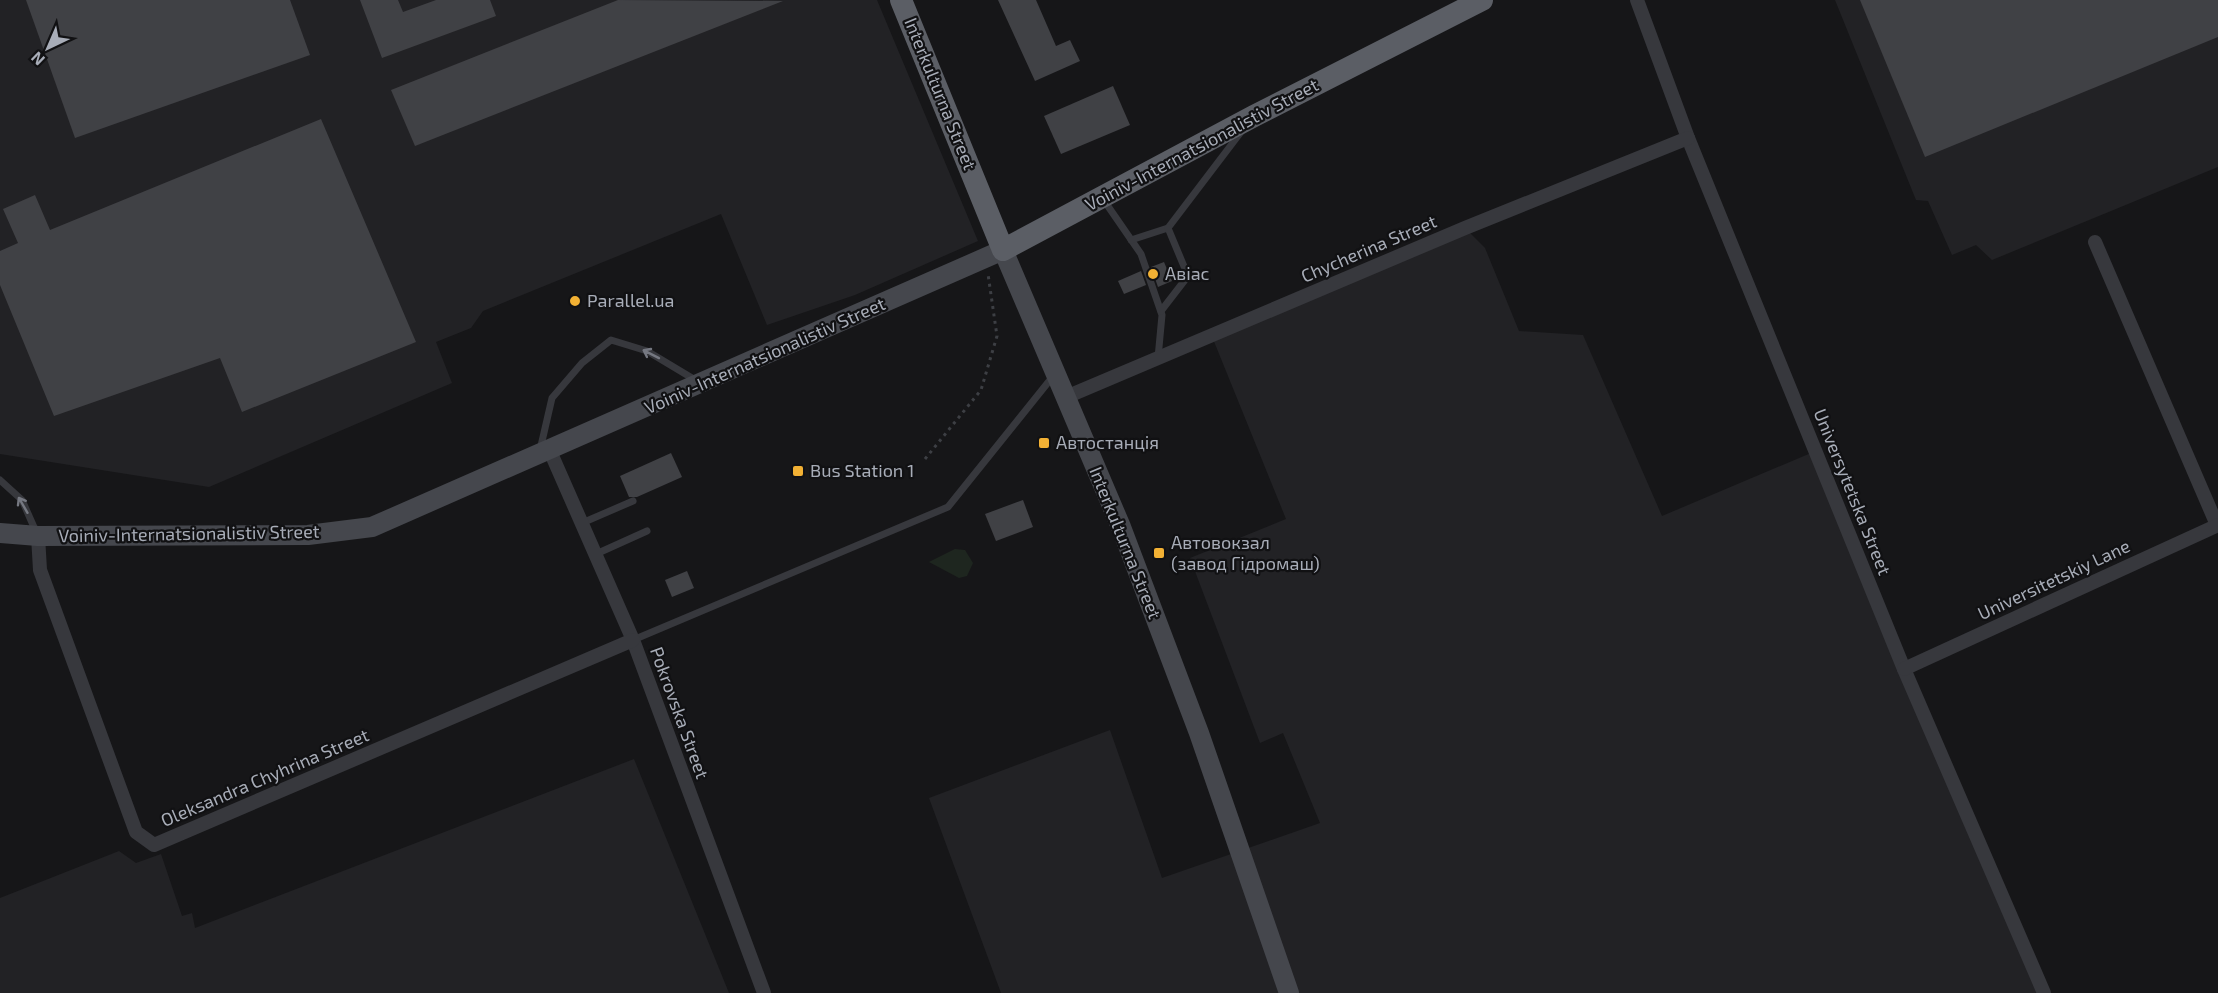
<svg xmlns="http://www.w3.org/2000/svg" width="2218" height="993" viewBox="0 0 2218 993" font-family="'Exo 2',sans-serif">
<style>
.built{fill:#222225}
.green{fill:#1e261f}
.building{fill:#404145}
.lines{fill:none;stroke-linecap:round;stroke-linejoin:round}
.path{stroke:#3d3f44;stroke-width:3;stroke-dasharray:3 4.5;stroke-linecap:butt}
.service{stroke:#37383d;stroke-width:7}
.minor{stroke:#37383d;stroke-width:14}
.secondary{stroke:#45474d;stroke-width:20}
.trunk{stroke:#5b5e65;stroke-width:22}
.oneway{stroke:#757881}
.poi-dot{fill:#f2b134;stroke:#111113;stroke-width:2}
.labels{text-anchor:middle;stroke-width:4.5;stroke-linejoin:round;paint-order:stroke}
.street-label{font-size:18px;fill:#a8adb8;stroke:#111113}
.poi-label{font-size:18px;fill:#a8adb8;stroke:#111113;text-anchor:start}
</style>
<rect width="100%" height="100%" fill="#161618"/>
<g class="built">
<path d="M 0,0 L 877,0 L 978,241 L 855,295 L 767,325 L 721,214 L 483,311 L 471,328 L 436,342 L 452,383 L 209,487 L 0,454 Z"/>
<path d="M 1835,0 L 2218,0 L 2218,167 L 1992,260 L 1976,245 L 1952,255 L 1928,201 L 1916,200 Z"/>
<path d="M 1468,231 L 1485,248 L 1519,331 L 1583,335 L 1662,516 L 1811,453 L 2039,993 L 1001,993 L 929,798 L 1110,730 L 1162,878 L 1320,823 L 1283,733 L 1260,743 L 1190,558 L 1286,519 L 1213,339 Z"/>
<path d="M 634,759 L 729,993 L 0,993 L 0,898 L 119,851 L 136,863 L 161,854 L 182,916 L 192,913 L 195,928 Z"/>
</g>
<path class="green" d="M 955,549 L 965,550 L 973,563 L 967,576 L 959,578 L 929,562 Z"/>
<g class="building">
<path d="M 26,0 L 290,0 L 310,55 L 75,138 Z"/>
<path d="M 360,0 L 398,0 L 403,12 L 436,0 L 490,0 L 496,16 L 382,58 Z"/>
<path d="M 618,0 L 783,1 L 415,146 L 391,90 Z"/>
<path d="M 998,0 L 1036,0 L 1056,46 L 1070,40 L 1080,61 L 1035,81 Z"/>
<path d="M 1860,0 L 2218,0 L 2218,37 L 1925,157 Z"/>
<path d="M 1113,86 L 1130,125 L 1061,154 L 1044,116 Z"/>
<path d="M 321,119 L 416,342 L 242,412 L 220,358 L 54,416 L 0,285 L 0,251 L 18,243 L 3,209 L 35,195 L 50,230 Z"/>
<path d="M 1164,262 L 1172,281 L 1158,287 L 1151,267 Z"/>
<path d="M 1141,271 L 1146,285 L 1124,294 L 1118,281 Z"/>
<path d="M 671,453 L 682,477 L 637,497 L 629,497 L 620,476 Z"/>
<path d="M 1023,500 L 1033,527 L 996,541 L 985,514 Z"/>
<path d="M 687,571 L 694,588 L 672,597 L 665,580 Z"/>
</g>
<g class="lines">
<path class="path" d="M 925,459 L 981,390 L 997,336 L 988,274"/>
<g class="service">
<path d="M 1103,199 L 1141,254 L 1162,315 L 1158,358"/>
<path d="M 1131,240 L 1168,228 L 1241,132"/>
<path d="M 1161,311 L 1188,276 L 1168,228"/>
<path d="M 540,450 L 552,398 L 582,363 L 611,340 L 647,351 L 697,381"/>
<path d="M 0,480 L 22,500 L 37,534"/>
<path d="M 582,523 L 633,501"/>
<path d="M 596,554 L 647,531"/>
<path d="M 633,640 L 948,507 L 1054,375"/>
</g>
<g class="minor">
<path d="M 1637,0 L 1688,138 L 1904,669 L 2044,993"/>
<path d="M 2095,242 L 2217,525"/>
<path d="M 1066,397 L 1465,228 L 1688,138"/>
<path d="M 550,451 L 633,640 L 764,993"/>
<path d="M 38,536 L 40,570 L 136,832 L 154,845 L 633,640"/>
<path d="M 1904,669 L 2218,525"/>
</g>
<path class="secondary" d="M 0,533 L 38,536 L 308,535 L 372,527 L 1003,250 L 1121,527 L 1199,733 L 1289,993"/>
<path class="trunk" d="M 901,0 L 1003,250 L 1254,116 L 1482,0"/>
</g>
<defs><path id="oneway-shaft" d="M-6 0H5M1.5-3L5.5 0L1.5 3" fill="none" stroke-width="1.6" stroke-linecap="round" stroke-linejoin="round" transform="scale(1.5)"/></defs>
<g class="oneway">
<use href="#oneway-shaft" transform="translate(651 354) rotate(-153)"/>
<use href="#oneway-shaft" transform="translate(23 505) rotate(-120)"/>
</g>
<g class="poi-dot">
<circle cx="1153" cy="274" r="6"/>
<circle cx="575" cy="301" r="6"/>
<rect x="1038" y="437" width="12" height="12" rx="3"/>
<rect x="792" y="465" width="12" height="12" rx="3"/>
<rect x="1153" y="547" width="12" height="12" rx="3"/>
</g>
<g class="labels">
<g class="street-label">
<text transform="translate(940 94) rotate(68)" y="6">Interkulturna Street</text>
<text transform="translate(1202 145) rotate(-28)" y="6">Voiniv-Internatsionalistiv Street</text>
<text transform="translate(1369 249) rotate(-23)" y="6">Chycherina Street</text>
<text transform="translate(765 356) rotate(-24)" y="6">Voiniv-Internatsionalistiv Street</text>
<text transform="translate(1852 492) rotate(68)" y="6">Universytetska Street</text>
<text transform="translate(189 534) rotate(-1)" y="6">Voiniv-Internatsionalistiv Street</text>
<text transform="translate(1125 543) rotate(68)" y="6">Interkulturna Street</text>
<text transform="translate(2054 580) rotate(-25)" y="6">Universitetskiy Lane</text>
<text transform="translate(679 713) rotate(70)" y="6">Pokrovska Street</text>
<text transform="translate(265 778) rotate(-23)" y="6">Oleksandra Chyhrina Street</text>
</g>
<g class="poi-label">
<text x="1165" y="280">Авіас</text>
<text x="587" y="307">Parallel.ua</text>
<text x="1056" y="449">Автостанція</text>
<text x="810" y="477">Bus Station 1</text>
<text x="1171" y="549">Автовокзал<tspan x="1171" dy="21">(завод Гідромаш)</tspan></text>
</g>
</g>
<g transform="translate(48 48) rotate(224)" stroke="#111113" stroke-width="4.5" paint-order="stroke">
<path d="M0-4.5L10 22L0 15L-10 22Z" fill="#a8adb8"/>
<text y="-9" font-size="16" font-weight="bold" text-anchor="middle" fill="#a8adb8">N</text>
</g>
</svg>
